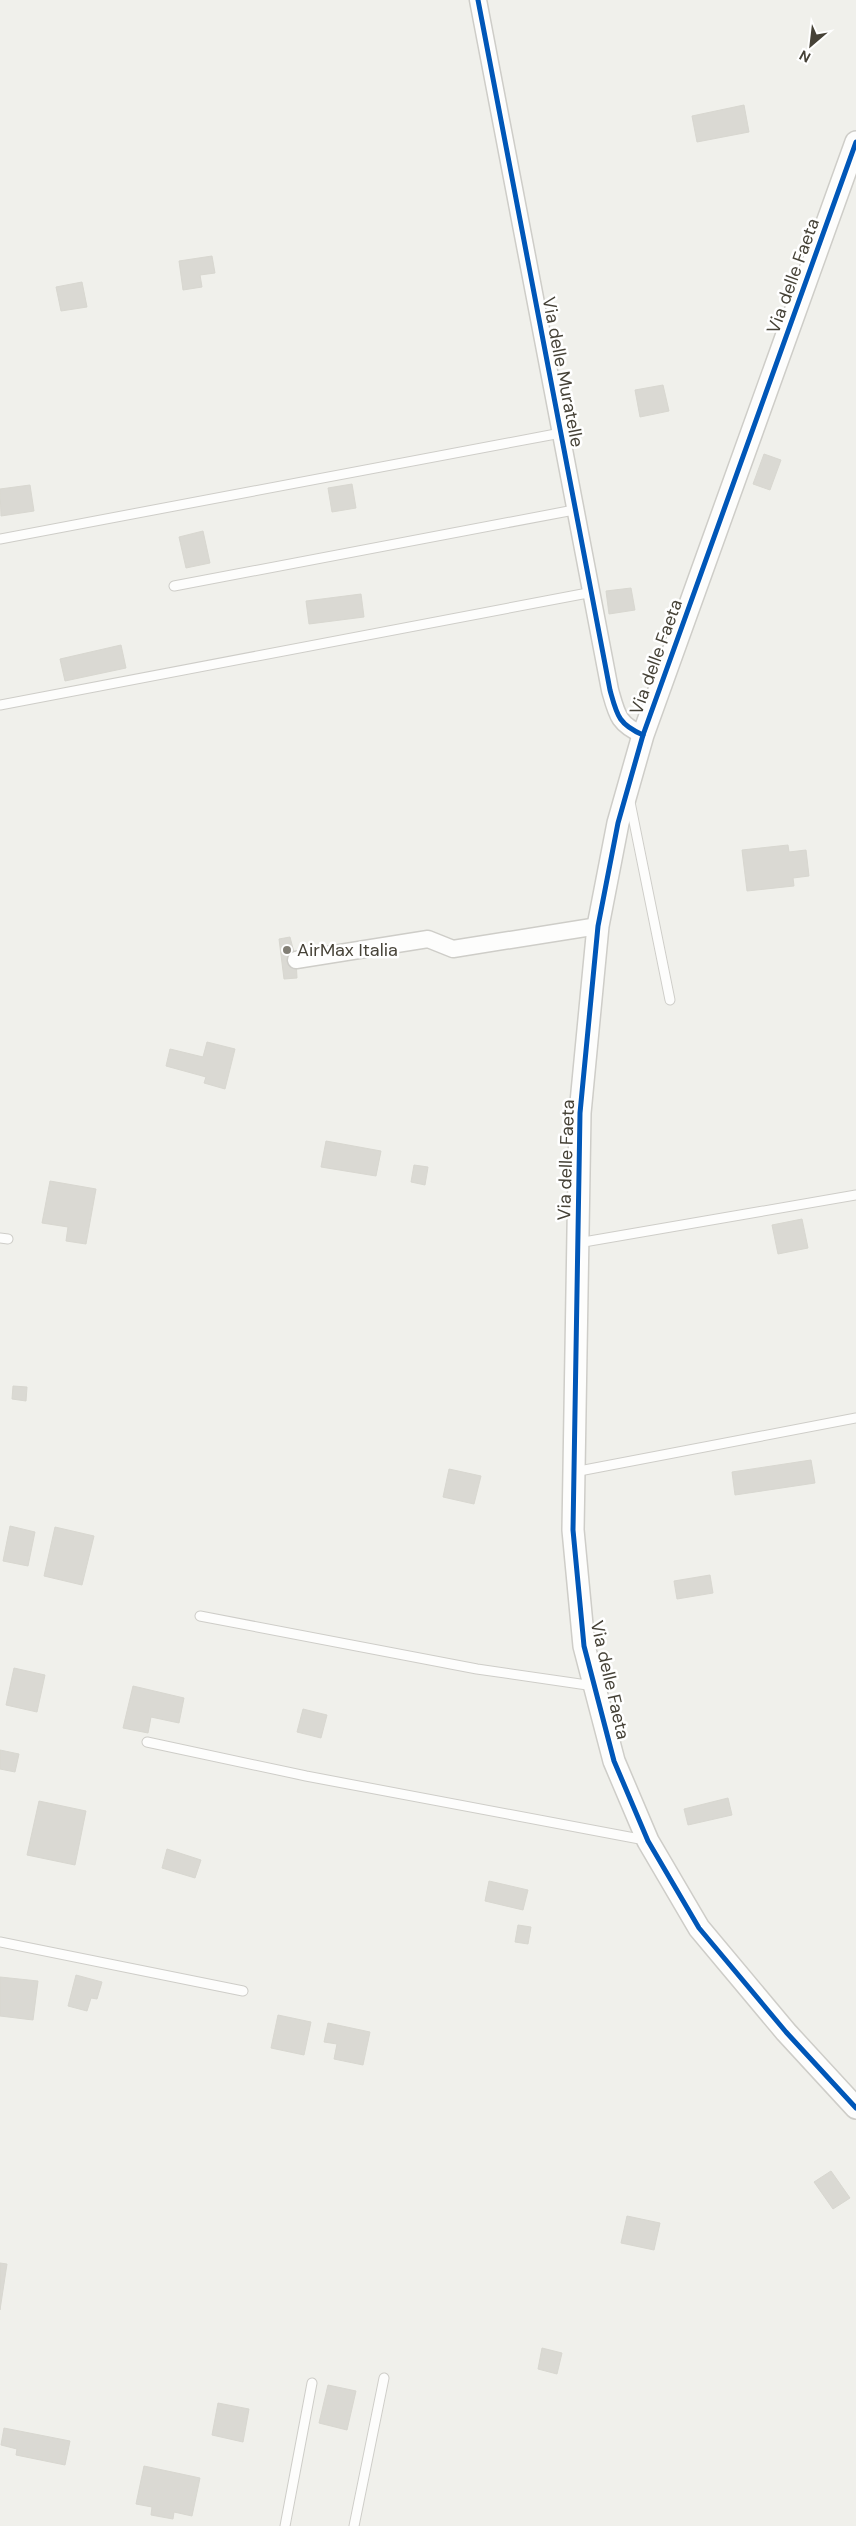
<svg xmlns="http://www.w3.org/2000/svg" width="856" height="2526" viewBox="0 0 856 2526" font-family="'DM Sans',sans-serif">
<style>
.building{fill:#dad9d3;stroke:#d8d7d0}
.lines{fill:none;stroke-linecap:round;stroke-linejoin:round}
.service-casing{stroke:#cecdc8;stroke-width:11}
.minor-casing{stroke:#cecdc8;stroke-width:19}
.tertiary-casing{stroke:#cecdc8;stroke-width:24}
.service{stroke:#fdfdfc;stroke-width:9}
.minor{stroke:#fdfdfc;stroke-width:16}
.tertiary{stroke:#fdfdfc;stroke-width:21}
.cycleway-casing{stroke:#fff;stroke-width:8}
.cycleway{stroke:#0057b8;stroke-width:5}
.poi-dot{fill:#827f76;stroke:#fff;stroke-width:2}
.labels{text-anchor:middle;stroke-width:5;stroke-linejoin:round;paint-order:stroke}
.street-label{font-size:18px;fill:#464237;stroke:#fff}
.poi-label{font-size:18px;fill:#464237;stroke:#fff;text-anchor:start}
</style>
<rect width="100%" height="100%" fill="#f0f0eb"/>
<g class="building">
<path d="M 744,105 L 749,132 L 697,142 L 692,116 Z"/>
<path d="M 212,256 L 215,273 L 200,275 L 202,287 L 183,290 L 179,261 Z"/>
<path d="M 82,282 L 87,307 L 61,311 L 56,287 Z"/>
<path d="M 663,385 L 669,411 L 640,417 L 635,390 Z"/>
<path d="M 764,454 L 781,460 L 770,490 L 753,484 Z"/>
<path d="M 352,484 L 356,508 L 332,512 L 328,488 Z"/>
<path d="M 30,485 L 34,511 L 1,516 L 0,489 Z"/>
<path d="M 203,531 L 210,563 L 186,568 L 179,537 Z"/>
<path d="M 631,588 L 635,610 L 609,614 L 606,591 Z"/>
<path d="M 361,594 L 364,617 L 309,624 L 306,601 Z"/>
<path d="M 121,645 L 126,668 L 65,681 L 60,659 Z"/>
<path d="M 788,845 L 789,852 L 806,850 L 809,876 L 793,878 L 794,886 L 747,891 L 742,850 Z"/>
<path d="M 290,937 L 296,960 L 297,978 L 284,979 L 279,939 Z"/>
<path d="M 207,1042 L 235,1049 L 225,1089 L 204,1083 L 206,1077 L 166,1066 L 170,1049 L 203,1057 Z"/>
<path d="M 326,1141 L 381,1151 L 376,1176 L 321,1167 Z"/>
<path d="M 414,1165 L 428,1167 L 425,1185 L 411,1182 Z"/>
<path d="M 50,1181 L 96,1189 L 86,1244 L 66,1241 L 68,1227 L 42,1223 Z"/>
<path d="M 802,1219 L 808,1248 L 778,1254 L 772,1225 Z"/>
<path d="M 13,1386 L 27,1387 L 26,1401 L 12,1399 Z"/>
<path d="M 811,1460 L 815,1483 L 735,1495 L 732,1472 Z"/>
<path d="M 449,1469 L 481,1476 L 474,1504 L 443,1497 Z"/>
<path d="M 10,1526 L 35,1532 L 28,1566 L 3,1561 Z"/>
<path d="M 55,1527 L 94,1536 L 82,1585 L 44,1576 Z"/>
<path d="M 710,1575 L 713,1593 L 677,1599 L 674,1581 Z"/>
<path d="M 14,1668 L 45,1675 L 37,1712 L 6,1705 Z"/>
<path d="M 133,1686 L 184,1698 L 179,1723 L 151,1717 L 148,1733 L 123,1728 Z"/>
<path d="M 303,1709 L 327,1715 L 321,1738 L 297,1732 Z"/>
<path d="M 0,1750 L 19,1754 L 15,1772 L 0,1769 Z"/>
<path d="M 728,1798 L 732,1815 L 688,1825 L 684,1809 Z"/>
<path d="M 39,1801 L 86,1811 L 75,1865 L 27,1855 Z"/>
<path d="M 167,1849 L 201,1860 L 195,1878 L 162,1868 Z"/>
<path d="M 489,1881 L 528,1890 L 523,1910 L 485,1901 Z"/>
<path d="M 518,1925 L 531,1927 L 528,1944 L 515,1942 Z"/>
<path d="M 76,1975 L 102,1982 L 97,1999 L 91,1998 L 87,2011 L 68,2006 Z"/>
<path d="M 0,1977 L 38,1981 L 33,2020 L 0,2016 Z"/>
<path d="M 278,2015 L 311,2022 L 304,2055 L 271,2048 Z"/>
<path d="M 328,2023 L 370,2032 L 363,2065 L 334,2059 L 337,2044 L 324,2042 Z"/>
<path d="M 831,2171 L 850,2198 L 833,2209 L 814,2182 Z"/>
<path d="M 627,2216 L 660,2223 L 654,2250 L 621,2243 Z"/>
<path d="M 0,2263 L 7,2264 L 0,2310 Z"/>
<path d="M 542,2348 L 562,2353 L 557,2374 L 538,2369 Z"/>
<path d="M 328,2385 L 356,2391 L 347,2430 L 319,2423 Z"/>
<path d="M 218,2403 L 249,2409 L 243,2442 L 212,2435 Z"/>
<path d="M 4,2428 L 70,2441 L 65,2465 L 16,2455 L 17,2449 L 1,2445 Z"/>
<path d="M 144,2466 L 200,2478 L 192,2516 L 174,2512 L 173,2519 L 151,2515 L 152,2507 L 136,2504 Z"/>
</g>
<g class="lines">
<g class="service-casing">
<g id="service">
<path d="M 0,539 L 561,433"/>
<path d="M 174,586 L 574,510"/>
<path d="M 0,705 L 593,592"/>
<path d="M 630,802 L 670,1000"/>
<path d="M 0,1238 L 8,1239"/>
<path d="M 578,1243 L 856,1195"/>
<path d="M 574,1472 L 856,1418"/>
<path d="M 200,1616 L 477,1669 L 594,1686"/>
<path d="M 147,1742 L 306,1776 L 645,1840"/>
<path d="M 0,1942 L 243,1991"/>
<path d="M 285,2526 L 312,2383"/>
<path d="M 354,2526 L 384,2378"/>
</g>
</g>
<g class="minor-casing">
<g id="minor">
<path d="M 478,0 L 610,690 C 617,715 618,724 643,735"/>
<path d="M 296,960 L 428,939 L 453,949 L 598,926"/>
</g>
</g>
<g class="tertiary-casing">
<path id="tertiary" d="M 856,142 L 643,735 L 618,823 L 598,926 L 580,1113 L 573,1530 L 584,1646 L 614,1761 L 648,1841 L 699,1928 L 786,2032 L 856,2108"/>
</g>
<use href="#service" class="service"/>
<use href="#minor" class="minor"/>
<use href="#tertiary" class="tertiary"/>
<g class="cycleway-casing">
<g id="cycleway">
<path d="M 478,0 L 610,690 C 617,715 618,724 643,735"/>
<path d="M 856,142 L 643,735 L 618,823 L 598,926 L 580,1113 L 573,1530 L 584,1646 L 614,1761 L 648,1841 L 699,1928 L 786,2032 L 856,2108"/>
</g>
</g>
<use href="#cycleway" class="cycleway"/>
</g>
<circle class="poi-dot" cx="287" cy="950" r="5"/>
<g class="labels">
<g class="street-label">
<text transform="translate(793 276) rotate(-70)" y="6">Via delle Faeta</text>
<text transform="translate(563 372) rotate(79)" y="6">Via delle Muratelle</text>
<text transform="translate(656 657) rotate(-70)" y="6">Via delle Faeta</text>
<text transform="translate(566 1160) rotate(-88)" y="6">Via delle Faeta</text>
<text transform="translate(610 1680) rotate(77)" y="6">Via delle Faeta</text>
</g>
<g class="poi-label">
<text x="297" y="956">AirMax Italia</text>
</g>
</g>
<g transform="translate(811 45) rotate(208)" stroke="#ffffff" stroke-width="4" paint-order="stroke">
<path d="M0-4L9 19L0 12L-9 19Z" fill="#464237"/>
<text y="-8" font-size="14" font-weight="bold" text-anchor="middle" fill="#464237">N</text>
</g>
</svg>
